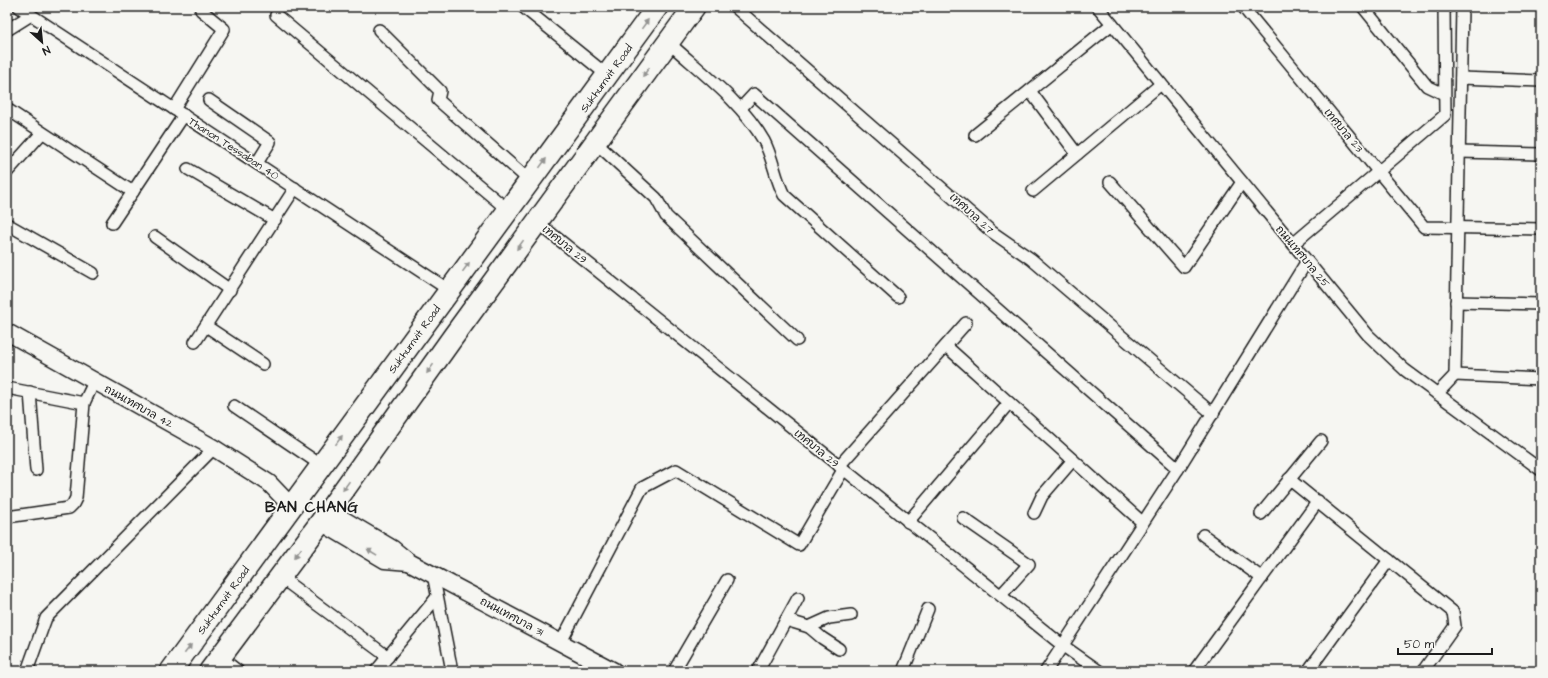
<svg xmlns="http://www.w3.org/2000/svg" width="1548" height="678" viewBox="0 0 1548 678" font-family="'Architects Daughter','Playpen Sans Thai',sans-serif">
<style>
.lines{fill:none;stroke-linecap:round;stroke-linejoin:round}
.street-casing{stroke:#1c1c1c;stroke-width:14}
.secondary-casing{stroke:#1c1c1c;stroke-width:19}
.highway-casing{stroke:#1c1c1c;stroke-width:24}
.street{stroke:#f6f6f2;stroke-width:11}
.secondary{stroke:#f6f6f2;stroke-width:16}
.highway{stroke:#f6f6f2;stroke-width:21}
.oneway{fill:#949492}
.labels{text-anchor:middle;stroke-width:3.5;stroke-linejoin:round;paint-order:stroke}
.street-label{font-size:11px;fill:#1c1c1c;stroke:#f6f6f2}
.district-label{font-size:15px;font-weight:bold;letter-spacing:1px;fill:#1c1c1c;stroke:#f6f6f2}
</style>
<rect width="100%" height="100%" fill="#f6f6f2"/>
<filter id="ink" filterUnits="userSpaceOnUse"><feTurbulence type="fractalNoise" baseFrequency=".025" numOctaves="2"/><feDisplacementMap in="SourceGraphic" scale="8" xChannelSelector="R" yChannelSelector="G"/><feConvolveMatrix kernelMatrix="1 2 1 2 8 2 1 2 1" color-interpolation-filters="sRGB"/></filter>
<g filter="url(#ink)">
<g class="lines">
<g class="street-casing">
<g id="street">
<path d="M 19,7 L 449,290"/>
<path d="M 523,7 L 607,75"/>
<path d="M 735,7 L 992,232 L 1031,259 L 1213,414"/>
<path d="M 1098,7 L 1368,335 L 1405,370 L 1541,470"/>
<path d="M 1243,7 L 1424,227 L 1541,229"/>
<path d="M 1363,7 L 1427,86 L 1444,94"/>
<path d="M 276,15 L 508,210"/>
<path d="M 7,30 L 31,15"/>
<path d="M 379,30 L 440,91 L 438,100 L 530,181"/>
<path d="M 668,42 C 702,73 741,101 764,141 C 773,158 775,178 784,195 L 898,297"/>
<path d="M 1461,78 L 1541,81"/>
<path d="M 1030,91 L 1077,154"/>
<path d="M 209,100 L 270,142 L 257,163"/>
<path d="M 741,108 L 754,94 L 1178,469"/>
<path d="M 7,109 L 133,192"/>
<path d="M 174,109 L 224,29 L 201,10"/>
<path d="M 975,135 L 1112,24"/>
<path d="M 595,142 L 656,198 L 666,216 L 797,340"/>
<path d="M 1459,152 L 1541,154"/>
<path d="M 188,169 L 275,220"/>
<path d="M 7,172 L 42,133"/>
<path d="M 1110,182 L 1184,267 L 1242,182"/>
<path d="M 1033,191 L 1161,84"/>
<path d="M 537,222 L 1062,645 L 1099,671"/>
<path d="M 112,223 L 184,115"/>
<path d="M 7,224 L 93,273"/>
<path d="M 155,237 L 230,290"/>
<path d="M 1293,244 L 1445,115 L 1444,7"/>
<path d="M 1456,302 L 1541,304"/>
<path d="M 206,326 L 263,364"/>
<path d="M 195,342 L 295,188"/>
<path d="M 946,346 L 1142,522"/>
<path d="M 1455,375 L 1541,379"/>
<path d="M 7,388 L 84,403"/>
<path d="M 30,392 L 36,470"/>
<path d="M 1437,394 L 1455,375 L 1462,7"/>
<path d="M 234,406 L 321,465"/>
<path d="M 839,466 L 966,323"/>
<path d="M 1289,479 L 1453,612 L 1455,626 L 1423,671"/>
<path d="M 1034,513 L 1042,496 L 1073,460"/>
<path d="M 1261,514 L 1321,441"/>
<path d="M 7,517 L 69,508 L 73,504 L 76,498 L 84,403 L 94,382"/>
<path d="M 963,518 L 1029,564 L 1001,595"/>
<path d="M 908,522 L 1009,403"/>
<path d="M 1203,535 L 1262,578"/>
<path d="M 433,574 L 452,671"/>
<path d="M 280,577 L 388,657"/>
<path d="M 786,620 L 809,627 L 829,618 L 851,615"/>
<path d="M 809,627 L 822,638 L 839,649"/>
<path d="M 561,642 L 642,488 L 676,470 L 799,545 L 843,470"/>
<path d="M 220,657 L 238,671"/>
<path d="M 27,671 L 46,618 L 214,448"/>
<path d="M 376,671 L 437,597"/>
<path d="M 674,671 L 727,580"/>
<path d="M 758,671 L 798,598"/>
<path d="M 903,671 L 928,609"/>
<path d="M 1046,671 L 1178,469 L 1307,261"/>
<path d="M 1194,671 L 1318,501"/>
<path d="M 1308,671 L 1389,560"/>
</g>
</g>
<g class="secondary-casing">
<g id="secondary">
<path d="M 7,332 L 214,448 L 269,483 L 291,506"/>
<path d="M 329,511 L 393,549 L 409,562 L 614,671"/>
<path d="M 321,522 L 385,560 L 409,562"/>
</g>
</g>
<g class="highway-casing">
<g id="highway">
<path d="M 171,671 L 657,7"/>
<path d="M 210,671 L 321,522 L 453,337 L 694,7"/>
</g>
</g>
<use href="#street" class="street"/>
<use href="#secondary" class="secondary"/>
<use href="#highway" class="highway"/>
</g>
<defs><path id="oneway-solid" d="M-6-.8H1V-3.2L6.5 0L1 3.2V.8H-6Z"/></defs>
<g class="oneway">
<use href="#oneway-solid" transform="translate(645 24) rotate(-54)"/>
<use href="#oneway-solid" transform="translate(646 72) rotate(126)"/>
<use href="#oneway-solid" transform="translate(543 163) rotate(-54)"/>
<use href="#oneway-solid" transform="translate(520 245) rotate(126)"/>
<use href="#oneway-solid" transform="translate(466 267) rotate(-54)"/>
<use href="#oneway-solid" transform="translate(430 369) rotate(126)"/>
<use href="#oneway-solid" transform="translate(339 440) rotate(-54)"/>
<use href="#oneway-solid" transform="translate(346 486) rotate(125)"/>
<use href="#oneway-solid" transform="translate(372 552) rotate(-149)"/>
<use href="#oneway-solid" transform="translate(298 553) rotate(126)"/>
<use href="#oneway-solid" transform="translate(188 649) rotate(-53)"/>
</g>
</g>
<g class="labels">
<g class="street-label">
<text transform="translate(606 78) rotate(-54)" y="4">Sukhumvit Road</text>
<text transform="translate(1344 130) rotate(50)" y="4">เทศบาล 23</text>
<text transform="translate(234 148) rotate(33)" y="4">Thanon Tessaban 40</text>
<text transform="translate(972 213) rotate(42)" y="4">เทศบาล 27</text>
<text transform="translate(565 244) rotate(39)" y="4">เทศบาล 29</text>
<text transform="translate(1303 256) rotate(50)" y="4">ถนนเทศบาล 25</text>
<text transform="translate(414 339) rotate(-54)" y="4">Sukhumvit Road</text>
<text transform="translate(139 406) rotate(29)" y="4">ถนนเทศบาล 42</text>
<text transform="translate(817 448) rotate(39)" y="4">เทศบาล 29</text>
<text transform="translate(223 600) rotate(-54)" y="4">Sukhumvit Road</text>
<text transform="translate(512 616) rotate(28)" y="4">ถนนเทศบาล 31</text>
</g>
<g class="district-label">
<text x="312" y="512">BAN CHANG</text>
</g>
</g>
<rect width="1548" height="678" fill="none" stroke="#f6f6f2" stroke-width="24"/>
<rect x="12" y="12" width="1524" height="654" fill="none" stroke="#1c1c1c" stroke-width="1.5" filter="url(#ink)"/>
<g transform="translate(42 42) rotate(153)" stroke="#f6f6f2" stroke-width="3" paint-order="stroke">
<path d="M0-3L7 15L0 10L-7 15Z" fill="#1c1c1c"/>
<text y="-6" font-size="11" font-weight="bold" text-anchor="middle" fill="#1c1c1c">N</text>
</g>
<path d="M1398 648v6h94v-6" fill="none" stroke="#1c1c1c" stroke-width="2"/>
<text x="1404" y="648" font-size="12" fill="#1c1c1c" stroke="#f6f6f2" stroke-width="3" paint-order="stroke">50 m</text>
</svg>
